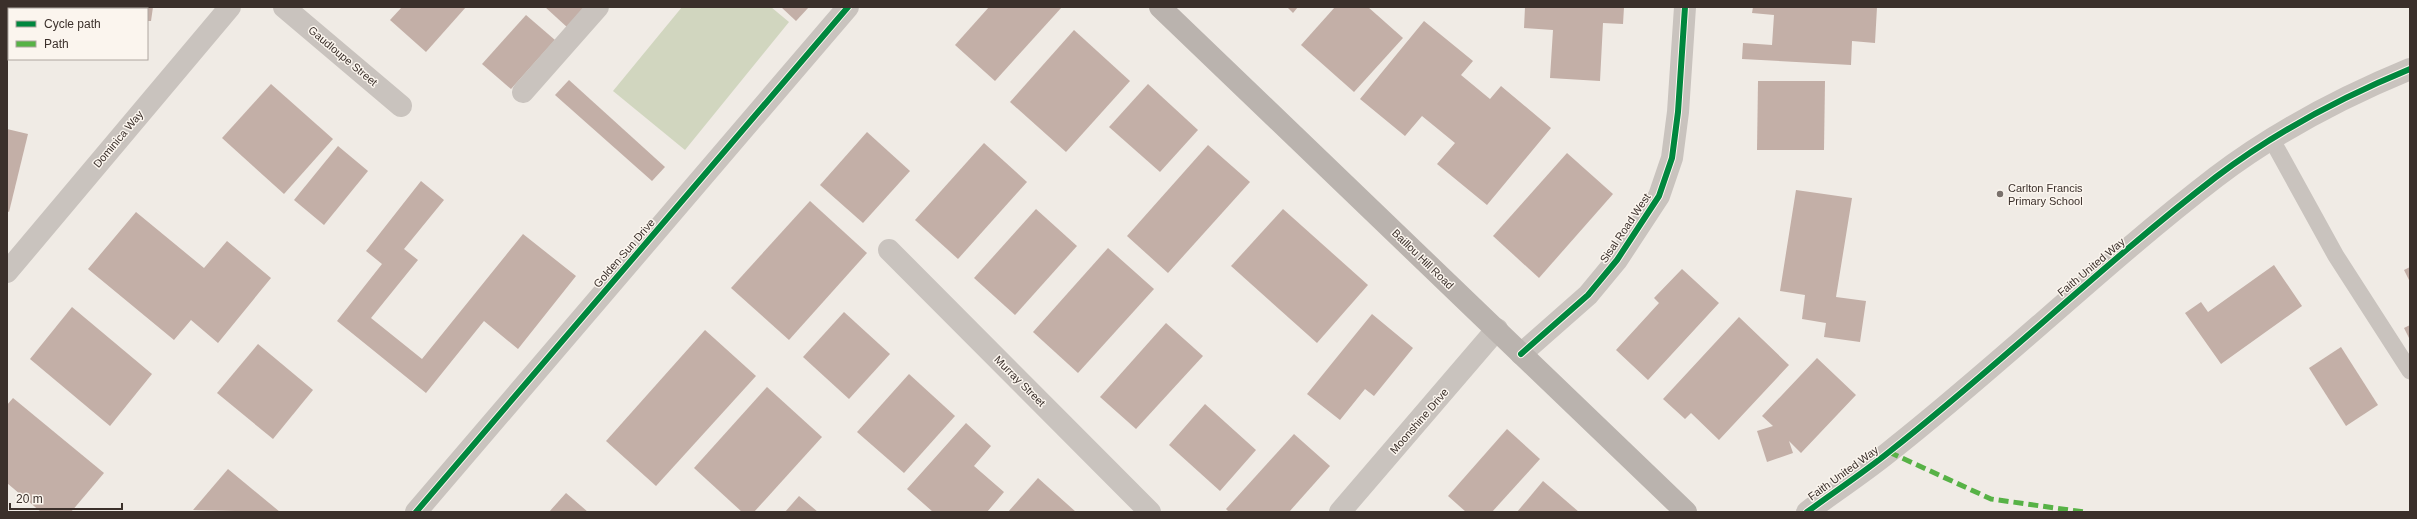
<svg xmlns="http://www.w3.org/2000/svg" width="2417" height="519" viewBox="0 0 2417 519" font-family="Arial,sans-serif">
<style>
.garden{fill:#d1d6bf}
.building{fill:#c3afa7}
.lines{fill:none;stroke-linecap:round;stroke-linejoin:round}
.service{stroke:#c9c3be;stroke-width:17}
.minor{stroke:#c9c3be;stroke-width:22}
.secondary{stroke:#bab3ae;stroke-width:22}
.quiet{stroke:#57b246;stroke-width:5;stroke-dasharray:10 5;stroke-linecap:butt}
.cycleway-casing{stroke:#fbf5ee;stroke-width:8}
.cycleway{stroke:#00873e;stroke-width:6}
.poi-dot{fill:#7a716c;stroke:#fbf5ee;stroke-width:1.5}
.labels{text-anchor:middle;stroke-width:3;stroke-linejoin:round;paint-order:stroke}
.street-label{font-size:11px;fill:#3b302b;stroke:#fbf5ee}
.poi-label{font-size:11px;fill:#3b302b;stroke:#fbf5ee;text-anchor:start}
</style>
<rect width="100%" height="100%" fill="#f0ebe5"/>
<path class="garden" d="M 682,7 L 771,7 L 789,22 L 685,150 L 613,91 Z"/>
<g class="building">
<path d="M 7,7 L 41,7 L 40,9 L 9,9 L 9,35 L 7,35 Z"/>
<path d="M 67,7 L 153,7 L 151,21 L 147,21 L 147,9 L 67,9 Z"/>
<path d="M 402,7 L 466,7 L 426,52 L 390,20 Z"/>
<path d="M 545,7 L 587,7 L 568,28 Z"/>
<path d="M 781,7 L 809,7 L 796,21 Z"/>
<path d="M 989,7 L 1062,7 L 995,81 L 955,45 Z"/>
<path d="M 1287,7 L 1298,7 L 1293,13 Z"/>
<path d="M 1335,7 L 1368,7 L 1403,38 L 1354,92 L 1301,45 Z"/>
<path d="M 1525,7 L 1624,7 L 1623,24 L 1603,23 L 1600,81 L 1550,78 L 1553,30 L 1524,28 Z"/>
<path d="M 1753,7 L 1877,7 L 1875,43 L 1852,41 L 1851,65 L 1742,59 L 1743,43 L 1772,45 L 1774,15 L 1752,13 Z"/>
<path d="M 526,15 L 555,40 L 511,89 L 482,64 Z"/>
<path d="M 1424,21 L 1473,61 L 1461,75 L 1490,99 L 1501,86 L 1551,128 L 1487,205 L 1437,164 L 1455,143 L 1422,116 L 1405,136 L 1360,99 Z"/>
<path d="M 1074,30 L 1130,81 L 1066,152 L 1010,102 Z"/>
<path d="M 569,80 L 665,167 L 652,181 L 555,95 Z"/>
<path d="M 1758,81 L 1825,81 L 1824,150 L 1757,150 Z"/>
<path d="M 271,84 L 333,139 L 284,194 L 222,138 Z"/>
<path d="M 1148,84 L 1198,130 L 1160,172 L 1109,127 Z"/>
<path d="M 7,129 L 28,134 L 9,212 L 7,211 Z"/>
<path d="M 867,132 L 910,171 L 863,223 L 820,185 Z"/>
<path d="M 984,143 L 1027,182 L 958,259 L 915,220 Z"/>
<path d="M 1208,145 L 1250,182 L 1168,273 L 1127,236 Z"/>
<path d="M 338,146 L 368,171 L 324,225 L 294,200 Z"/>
<path d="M 1567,153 L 1613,194 L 1539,278 L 1493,236 Z"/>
<path d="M 421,181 L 444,200 L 404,249 L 418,260 L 371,318 L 422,359 L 523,234 L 576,276 L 518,349 L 484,321 L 426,393 L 337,321 L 382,264 L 366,251 Z"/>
<path d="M 1796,190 L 1852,198 L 1836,297 L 1866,301 L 1860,342 L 1824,337 L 1826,323 L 1802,319 L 1805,295 L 1780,291 Z"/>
<path d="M 810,201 L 867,253 L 789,340 L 731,288 Z"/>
<path d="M 1036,209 L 1077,246 L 1015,315 L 974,278 Z"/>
<path d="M 1283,209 L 1368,285 L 1317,343 L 1231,266 Z"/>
<path d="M 136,212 L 204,268 L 227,241 L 271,278 L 218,343 L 191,320 L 174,340 L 88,269 Z"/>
<path d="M 1108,248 L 1154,289 L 1078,373 L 1033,332 Z"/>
<path d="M 2274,265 L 2302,306 L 2221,364 L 2185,313 L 2201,302 L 2208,312 Z"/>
<path d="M 2410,267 L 2410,282 L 2404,270 Z"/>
<path d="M 1682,269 L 1719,303 L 1648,380 L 1616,350 L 1659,303 L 1654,298 Z"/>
<path d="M 72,307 L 152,374 L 110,426 L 30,359 Z"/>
<path d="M 844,312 L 890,354 L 849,399 L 803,357 Z"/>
<path d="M 1372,314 L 1413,348 L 1374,396 L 1365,389 L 1340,420 L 1307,394 Z"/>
<path d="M 1739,317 L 1789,365 L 1719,440 L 1691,413 L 1685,419 L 1663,399 Z"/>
<path d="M 1166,323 L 1203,356 L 1136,429 L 1100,397 Z"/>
<path d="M 2410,325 L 2410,340 L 2404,328 Z"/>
<path d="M 705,330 L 756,376 L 656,486 L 606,441 Z"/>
<path d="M 258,344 L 313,390 L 273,439 L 217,393 Z"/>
<path d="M 2341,347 L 2378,405 L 2346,426 L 2309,368 Z"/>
<path d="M 1817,358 L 1856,395 L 1801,453 L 1789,441 L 1793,453 L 1767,462 L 1757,431 L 1773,426 L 1762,416 Z"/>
<path d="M 909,374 L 955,416 L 904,473 L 857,432 Z"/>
<path d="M 767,387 L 822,437 L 754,512 L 742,512 L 694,468 Z"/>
<path d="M 13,398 L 104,473 L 71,512 L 41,512 L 7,483 L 7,405 Z"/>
<path d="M 1205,404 L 1256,450 L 1220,491 L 1169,445 Z"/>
<path d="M 966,423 L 991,446 L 974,466 L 1004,492 L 987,512 L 933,512 L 907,489 Z"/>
<path d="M 1507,429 L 1540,459 L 1492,512 L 1466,512 L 1448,496 Z"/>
<path d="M 1294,434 L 1330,466 L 1289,512 L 1229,512 L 1226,509 Z"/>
<path d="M 228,469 L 280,512 L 193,510 Z"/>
<path d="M 1038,478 L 1076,512 L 1008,512 Z"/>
<path d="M 1543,481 L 1579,512 L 1517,512 Z"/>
<path d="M 566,493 L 588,512 L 549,512 Z"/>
<path d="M 799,496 L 818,512 L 785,512 Z"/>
</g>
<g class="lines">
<path class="service" d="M 2272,140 L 2336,256 L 2410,371"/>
<g class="minor">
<path d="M 284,7 L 401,106"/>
<path d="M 523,92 L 598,7"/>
<path d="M 889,250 L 1150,512"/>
<path d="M 7,272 L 230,7"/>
<path d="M 1521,354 L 1588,295 L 1617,260 L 1659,196 L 1672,158 L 1678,112 L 1685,7"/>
<path d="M 416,512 L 848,7"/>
<path d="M 1340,512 L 1497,329"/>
<path d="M 1807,512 C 1834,492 1863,473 1889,452 C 2001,364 2103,264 2216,177 C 2274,133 2342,97 2410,69"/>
</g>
<path class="secondary" d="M 1160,7 L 1686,512"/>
<path class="quiet" d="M 1889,452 L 1991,499 L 2084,512"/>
<g class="cycleway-casing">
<g id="cycleway">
<path d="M 1521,354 L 1588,295 L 1617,260 L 1659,196 L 1672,158 L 1678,112 L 1685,7"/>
<path d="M 416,512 L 848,7"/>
<path d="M 1807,512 C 1834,492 1863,473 1889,452 C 2001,364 2103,264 2216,177 C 2274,133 2342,97 2410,69"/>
</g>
</g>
<use href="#cycleway" class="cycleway"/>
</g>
<circle class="poi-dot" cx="2000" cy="194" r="4"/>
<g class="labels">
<g class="street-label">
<text transform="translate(343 56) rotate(40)" y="4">Gaudloupe Street</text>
<text transform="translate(118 139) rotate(-50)" y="4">Dominica Way</text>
<text transform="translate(1625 228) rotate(-56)" y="4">Sisal Road West</text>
<text transform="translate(624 253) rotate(-49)" y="4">Golden Sun Drive</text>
<text transform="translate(1423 259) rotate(44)" y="4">Baillou Hill Road</text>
<text transform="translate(2091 267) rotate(-40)" y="4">Faith United Way</text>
<text transform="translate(1020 381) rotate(45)" y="4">Murray Street</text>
<text transform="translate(1419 421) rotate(-49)" y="4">Moonshine Drive</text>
<text transform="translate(1843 473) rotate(-36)" y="4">Faith United Way</text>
</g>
<g class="poi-label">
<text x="2008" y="192">Carlton Francis<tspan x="2008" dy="13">Primary School</tspan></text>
</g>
</g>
<rect width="2417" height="519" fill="none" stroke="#3b302b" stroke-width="16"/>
<rect x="8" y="8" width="140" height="52" fill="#fbf5ee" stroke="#aea6a0"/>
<rect x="16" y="21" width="20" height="6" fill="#00873e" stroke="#aea6a0"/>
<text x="44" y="28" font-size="12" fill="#3b302b">Cycle path</text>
<rect x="16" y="41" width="20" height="6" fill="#57b246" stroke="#aea6a0"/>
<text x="44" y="48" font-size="12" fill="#3b302b">Path</text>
<path d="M10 503v6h112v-6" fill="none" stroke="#3b302b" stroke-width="2"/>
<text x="16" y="503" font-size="12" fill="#3b302b" stroke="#fbf5ee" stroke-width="3" paint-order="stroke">20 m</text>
</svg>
